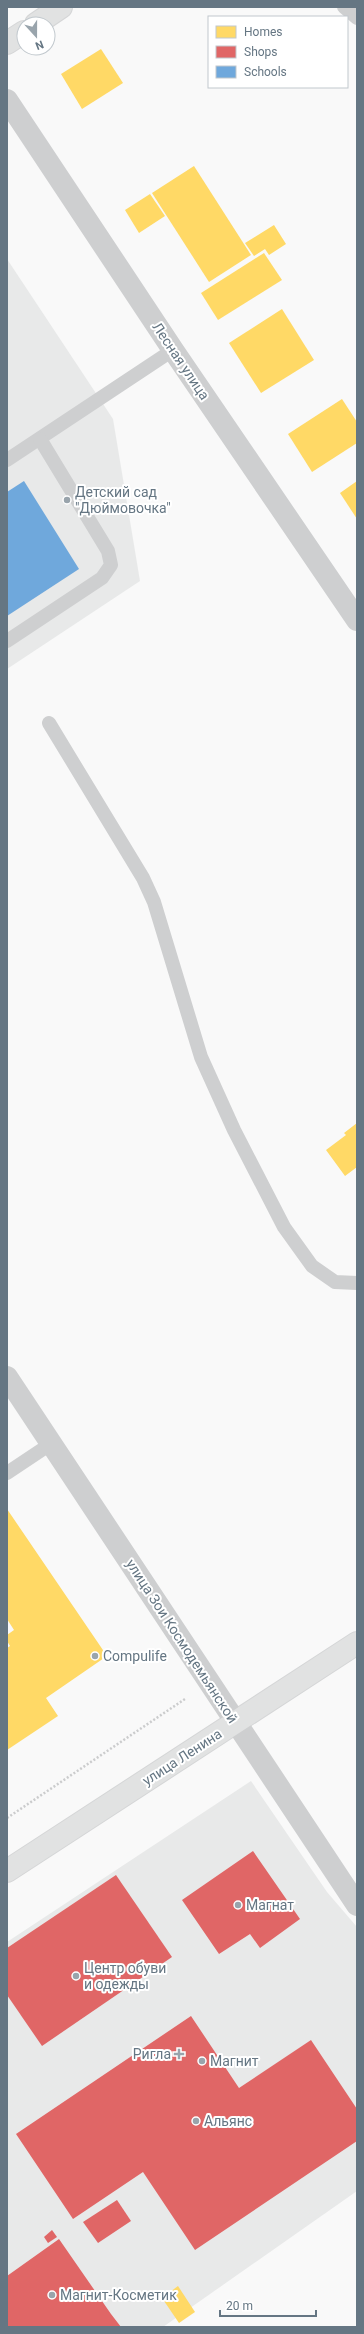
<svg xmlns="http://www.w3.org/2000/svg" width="364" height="2334" viewBox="0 0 364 2334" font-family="Roboto,sans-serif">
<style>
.built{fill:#e8e9e9}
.homes{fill:#ffd966}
.shops{fill:#e06666}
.schools{fill:#6fa8dc}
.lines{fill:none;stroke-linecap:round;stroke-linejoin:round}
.secondary-casing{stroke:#d5d6d7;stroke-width:24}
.path{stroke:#cbcccd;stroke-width:2.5;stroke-dasharray:2 2;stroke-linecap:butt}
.lane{stroke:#cecfd0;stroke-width:14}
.street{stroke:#cecfd0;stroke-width:22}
.secondary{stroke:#e1e2e2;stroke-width:22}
.poi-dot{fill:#99a4ac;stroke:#fff;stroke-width:1.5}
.labels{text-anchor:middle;stroke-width:4;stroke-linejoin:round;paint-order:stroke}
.street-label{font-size:14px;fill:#657683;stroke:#fff}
.poi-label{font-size:14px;fill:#657683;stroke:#fff;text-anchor:start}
</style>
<rect width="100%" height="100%" fill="#f9f9f9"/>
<g class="built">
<path d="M 7,259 L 113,419 L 140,581 L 7,669 Z"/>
<path d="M 251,1781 L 327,1892 L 357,1927 L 357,2191 L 163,2327 L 7,2327 L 7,1942 Z"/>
</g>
<g class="homes">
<path d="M 101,49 L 123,83 L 82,109 L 61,74 Z"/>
<path d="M 194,166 L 251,255 L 209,282 L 152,193 Z"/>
<path d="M 150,194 L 165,216 L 139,233 L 125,210 Z"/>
<path d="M 274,225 L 286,244 L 269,255 L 265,249 L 254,256 L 245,243 Z"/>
<path d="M 264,253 L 282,280 L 218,320 L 201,293 Z"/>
<path d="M 282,309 L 314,360 L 261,393 L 229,343 Z"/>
<path d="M 342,399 L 357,422 L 357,443 L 312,472 L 288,434 Z"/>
<path d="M 357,481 L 357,519 L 340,493 Z"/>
<path d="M 357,1123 L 357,1167 L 345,1176 L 326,1150 L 346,1135 L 344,1133 Z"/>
<path d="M 7,1509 L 107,1656 L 46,1698 L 58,1716 L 7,1750 L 7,1648 L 10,1646 L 7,1641 L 7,1635 L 14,1630 L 7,1619 Z"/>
<path d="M 178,2286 L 195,2312 L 179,2323 L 162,2298 Z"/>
</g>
<g class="shops">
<path d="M 253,1851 L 300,1919 L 260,1948 L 250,1934 L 219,1954 L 182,1900 Z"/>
<path d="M 116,1875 L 172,1957 L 42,2046 L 7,1995 L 7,1948 Z"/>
<path d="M 191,2016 L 239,2088 L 311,2040 L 357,2109 L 357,2141 L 195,2250 L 143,2172 L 73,2219 L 16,2134 Z"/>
<path d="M 117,2200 L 131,2221 L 98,2243 L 83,2222 Z"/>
<path d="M 52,2230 L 57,2237 L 48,2243 L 44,2237 Z"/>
<path d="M 59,2239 L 111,2314 L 121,2327 L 7,2327 L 7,2276 Z"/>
</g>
<path class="schools" d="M 24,481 L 79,569 L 7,616 L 7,492 Z"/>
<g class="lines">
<g class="secondary-casing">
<g id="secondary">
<path d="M 36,24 L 61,7"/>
<path d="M 7,43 L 24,32"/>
<path d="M 7,1871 L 357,1643"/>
</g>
</g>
<path class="path" d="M 7,1818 L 185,1699"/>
<g class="lane">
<path d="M 344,7 L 357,18"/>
<path d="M 7,460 L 173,350"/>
<path d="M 7,641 L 102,578 L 111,565 L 108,551 L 40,439"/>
<path d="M 49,723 L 143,878 L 154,902 L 201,1057 L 234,1130 L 284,1227 L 312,1266 L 335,1282 L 357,1283"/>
<path d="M 7,1473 L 52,1443"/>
</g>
<g class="street">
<path d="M 7,100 L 173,350 L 357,620"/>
<path d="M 7,1377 L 357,1905"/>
</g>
<use href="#secondary" class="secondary"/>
</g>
<g class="poi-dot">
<circle cx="67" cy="500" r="4"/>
<circle cx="95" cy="1656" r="4"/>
<circle cx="238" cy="1905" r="4"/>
<circle cx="76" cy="1976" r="4"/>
<path d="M177 2048h4v4h4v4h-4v4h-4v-4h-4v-4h4z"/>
<circle cx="202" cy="2061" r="4"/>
<circle cx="196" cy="2121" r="4"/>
<circle cx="52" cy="2295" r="4"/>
</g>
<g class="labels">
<g class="street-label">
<text transform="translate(181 361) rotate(56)" y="5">Лесная улица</text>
<text transform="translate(182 1641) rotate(57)" y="5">улица Зои Космодемьянской</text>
<text transform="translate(182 1757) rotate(-33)" y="5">улица Ленина</text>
</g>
<g class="poi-label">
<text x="75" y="497">Детский сад<tspan x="75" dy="16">"Дюймовочка"</tspan></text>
<text x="103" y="1661">Compulife</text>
<text x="246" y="1910">Магнат</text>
<text x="84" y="1973">Центр обуви<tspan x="84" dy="16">и одежды</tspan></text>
<text x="171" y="2059" text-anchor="end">Ригла</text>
<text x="210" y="2066">Магнит</text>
<text x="204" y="2126">Альянс</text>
<text x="60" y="2300">Магнит-Косметик</text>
</g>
</g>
<rect width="364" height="2334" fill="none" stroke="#657683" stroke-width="16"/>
<rect x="208" y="16" width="140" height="72" fill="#ffffff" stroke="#c1c8cd"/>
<rect x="216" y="26" width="20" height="12" fill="#ffd966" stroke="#c1c8cd"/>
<text x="244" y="36" font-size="12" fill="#657683">Homes</text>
<rect x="216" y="46" width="20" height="12" fill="#e06666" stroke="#c1c8cd"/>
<text x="244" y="56" font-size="12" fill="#657683">Shops</text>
<rect x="216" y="66" width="20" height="12" fill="#6fa8dc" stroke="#c1c8cd"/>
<text x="244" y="76" font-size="12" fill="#657683">Schools</text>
<g transform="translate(36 36) rotate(159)"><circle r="19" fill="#ffffff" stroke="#c1c8cd"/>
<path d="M0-3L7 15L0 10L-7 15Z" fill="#99a4ac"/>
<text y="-6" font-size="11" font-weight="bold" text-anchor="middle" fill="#657683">N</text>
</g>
<path d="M220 2310v6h96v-6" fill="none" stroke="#657683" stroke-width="2"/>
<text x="226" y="2310" font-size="12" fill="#657683" stroke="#ffffff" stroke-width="3" paint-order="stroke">20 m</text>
</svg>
